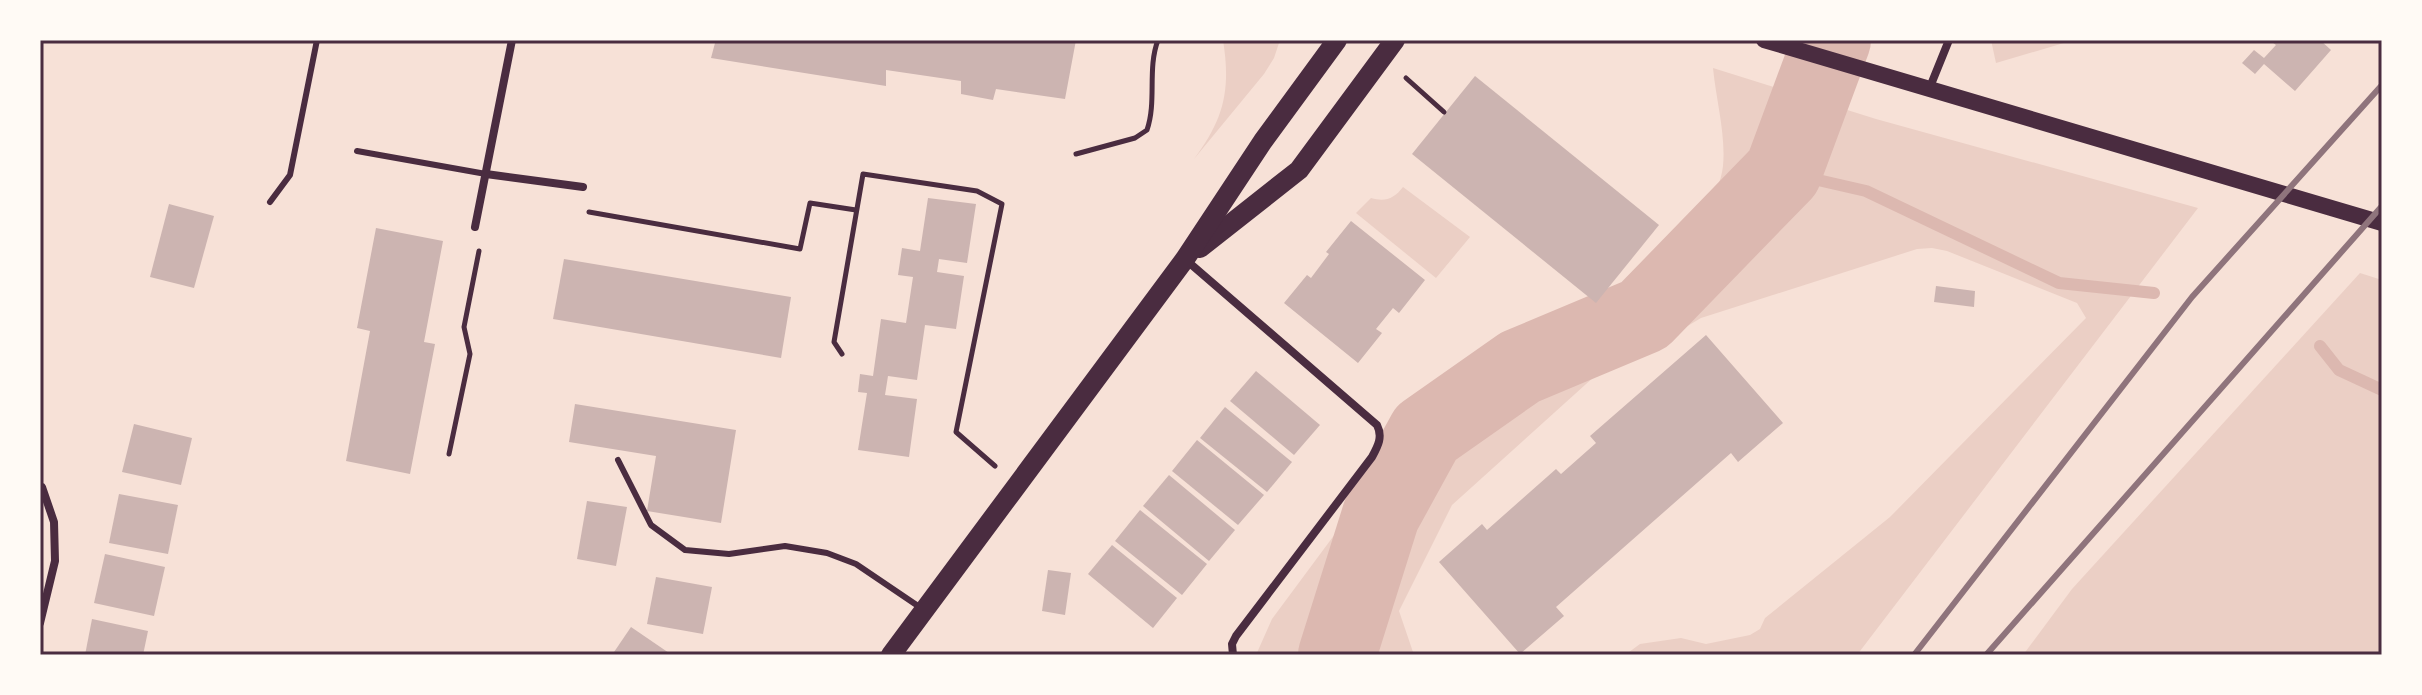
<svg xmlns="http://www.w3.org/2000/svg" width="2422" height="695" viewBox="0 0 2422 695" font-family="'Sofia Sans Condensed',sans-serif">
<style>
.green{fill:#ebcfc5}
.lines{fill:none;stroke-linecap:round;stroke-linejoin:round}
.stream{stroke:#dcb8b0;stroke-width:12}
.river{stroke:#dcb8b0;stroke-width:78}
.building{fill:#ccb4b1}
.path{stroke:#4a2c40;stroke-width:5}
.service{stroke:#4a2c40;stroke-width:6}
.minor{stroke:#4a2c40;stroke-width:8}
.secondary{stroke:#4a2c40;stroke-width:16}
.primary{stroke:#4a2c40;stroke-width:20}
.rail{stroke:#8f747c;stroke-width:6}
.neatline{fill:none;stroke:#4a2c40;stroke-width:3}
</style>
<rect width="100%" height="100%" fill="#f7e1d7"/>
<g class="green">
<path d="M 1223,40 L 1280,40 L 1274,58 L 1264,74 L 1194,159 C 1224,119 1231,90 1223,40 Z"/>
<path d="M 1991,40 L 2074,40 L 1996,63 Z"/>
<path d="M 1713,68 L 1876,119 L 2198,208 L 1857,655 L 1625,655 L 1640,644 L 1681,638 L 1706,644 L 1750,635 L 1760,629 L 1765,618 L 1890,517 L 2086,318 L 2077,303 L 1947,251 L 1932,248 L 1917,249 L 1701,318 L 1664,340 L 1611,301 C 1649,270 1717,219 1723,166 C 1726,135 1716,100 1713,68 Z"/>
<path d="M 1403,187 L 1470,237 L 1436,278 L 1356,213 L 1371,198 C 1385,202 1394,199 1403,187 Z"/>
<path d="M 2360,273 L 2382,280 L 2382,655 L 2023,655 L 2072,589 Z"/>
<path d="M 1574,326 L 1588,327 L 1616,357 L 1452,505 L 1399,611 L 1414,655 L 1256,655 L 1272,619 L 1441,391 L 1533,334 Z"/>
</g>
<g class="lines">
<g class="stream">
<path d="M 1783,172 L 1866,191 L 2059,283 L 2154,293"/>
<path d="M 2320,346 L 2339,370 L 2382,390"/>
</g>
<path class="river" d="M 1337,655 L 1381,515 L 1426,433 L 1520,367 L 1644,315 L 1783,172 L 1832,40"/>
</g>
<g class="building">
<path d="M 709,40 L 1076,40 L 1065,99 L 996,89 L 993,100 L 961,94 L 961,81 L 886,70 L 886,86 L 711,58 L 715,43 Z"/>
<path d="M 2269,40 L 2320,40 L 2331,50 L 2295,91 L 2264,64 L 2255,74 L 2242,63 L 2254,50 L 2264,58 L 2276,45 Z"/>
<path d="M 1475,76 L 1659,225 L 1596,303 L 1412,154 Z"/>
<path d="M 928,198 L 976,204 L 967,263 L 939,259 L 937,272 L 964,276 L 956,329 L 925,325 L 917,380 L 888,376 L 885,395 L 917,399 L 909,457 L 858,450 L 867,393 L 858,392 L 860,374 L 873,376 L 881,319 L 906,323 L 913,277 L 898,275 L 902,248 L 920,251 Z"/>
<path d="M 169,204 L 214,216 L 194,288 L 150,277 Z"/>
<path d="M 1351,221 L 1425,280 L 1399,313 L 1393,308 L 1376,329 L 1382,333 L 1358,363 L 1284,303 L 1307,275 L 1311,278 L 1329,254 L 1326,252 Z"/>
<path d="M 376,228 L 443,241 L 424,342 L 435,344 L 410,474 L 346,461 L 370,331 L 357,328 Z"/>
<path d="M 564,259 L 791,297 L 781,358 L 553,319 Z"/>
<path d="M 1936,286 L 1975,291 L 1974,307 L 1934,302 Z"/>
<path d="M 1706,335 L 1783,423 L 1738,462 L 1731,453 L 1556,607 L 1564,616 L 1520,654 L 1439,562 L 1482,524 L 1487,530 L 1556,469 L 1561,474 L 1596,443 L 1590,436 Z"/>
<path d="M 1256,371 L 1320,425 L 1294,455 L 1230,401 Z"/>
<path d="M 575,404 L 736,430 L 721,523 L 647,511 L 656,456 L 569,442 Z"/>
<path d="M 1225,407 L 1292,462 L 1267,492 L 1200,438 Z"/>
<path d="M 134,424 L 192,438 L 181,485 L 122,472 Z"/>
<path d="M 1197,440 L 1264,495 L 1238,525 L 1172,471 Z"/>
<path d="M 1169,475 L 1235,530 L 1209,561 L 1143,506 Z"/>
<path d="M 119,494 L 178,505 L 168,554 L 109,543 Z"/>
<path d="M 587,501 L 627,507 L 616,566 L 577,559 Z"/>
<path d="M 1140,510 L 1207,564 L 1182,595 L 1115,541 Z"/>
<path d="M 1112,545 L 1177,598 L 1153,628 L 1088,574 Z"/>
<path d="M 105,554 L 165,567 L 154,616 L 94,603 Z"/>
<path d="M 1048,570 L 1071,573 L 1065,615 L 1042,611 Z"/>
<path d="M 656,577 L 712,587 L 703,634 L 647,624 Z"/>
<path d="M 92,619 L 148,631 L 143,655 L 85,655 Z"/>
<path d="M 631,627 L 672,655 L 612,655 Z"/>
</g>
<g class="lines">
<g class="path">
<path d="M 1406,78 L 1444,112"/>
<path d="M 1076,154 L 1135,138 L 1147,130 C 1157,101 1147,69 1158,40"/>
<path d="M 589,212 L 800,249 L 810,203 L 856,210"/>
<path d="M 842,354 L 834,342 L 863,174 L 977,191 L 1002,204 L 956,432 L 995,466"/>
<path d="M 449,454 L 470,354 L 464,327 L 479,251"/>
</g>
<g class="service">
<path d="M 357,151 L 486,174"/>
<path d="M 270,202 L 290,175 L 317,40"/>
<path d="M 618,460 L 651,525 L 685,550 L 729,554 L 785,546 L 827,553 L 856,564 L 921,608"/>
</g>
<g class="minor">
<path d="M 1930,87 L 1949,40"/>
<path d="M 486,174 L 583,187"/>
<path d="M 475,227 L 512,40"/>
<path d="M 1186,260 L 1377,425 C 1383,437 1378,446 1372,457 L 1236,636 L 1232,644 L 1233,655"/>
<path d="M 40,623 L 55,561 L 54,522 L 42,487"/>
</g>
<path class="secondary" d="M 1764,40 L 2382,223"/>
<g class="primary">
<path d="M 1200,248 L 1299,170 L 1395,40"/>
<path d="M 891,655 L 1185,259 L 1263,141 L 1337,40"/>
</g>
<g class="rail">
<path d="M 1914,655 L 2192,297 L 2382,85"/>
<path d="M 1986,655 L 2382,206"/>
</g>
</g>
<rect width="2422" height="695" fill="none" stroke="#fffaf5" stroke-width="84"/>
<rect x="42" y="42" width="2338" height="611" class="neatline"/>
</svg>
